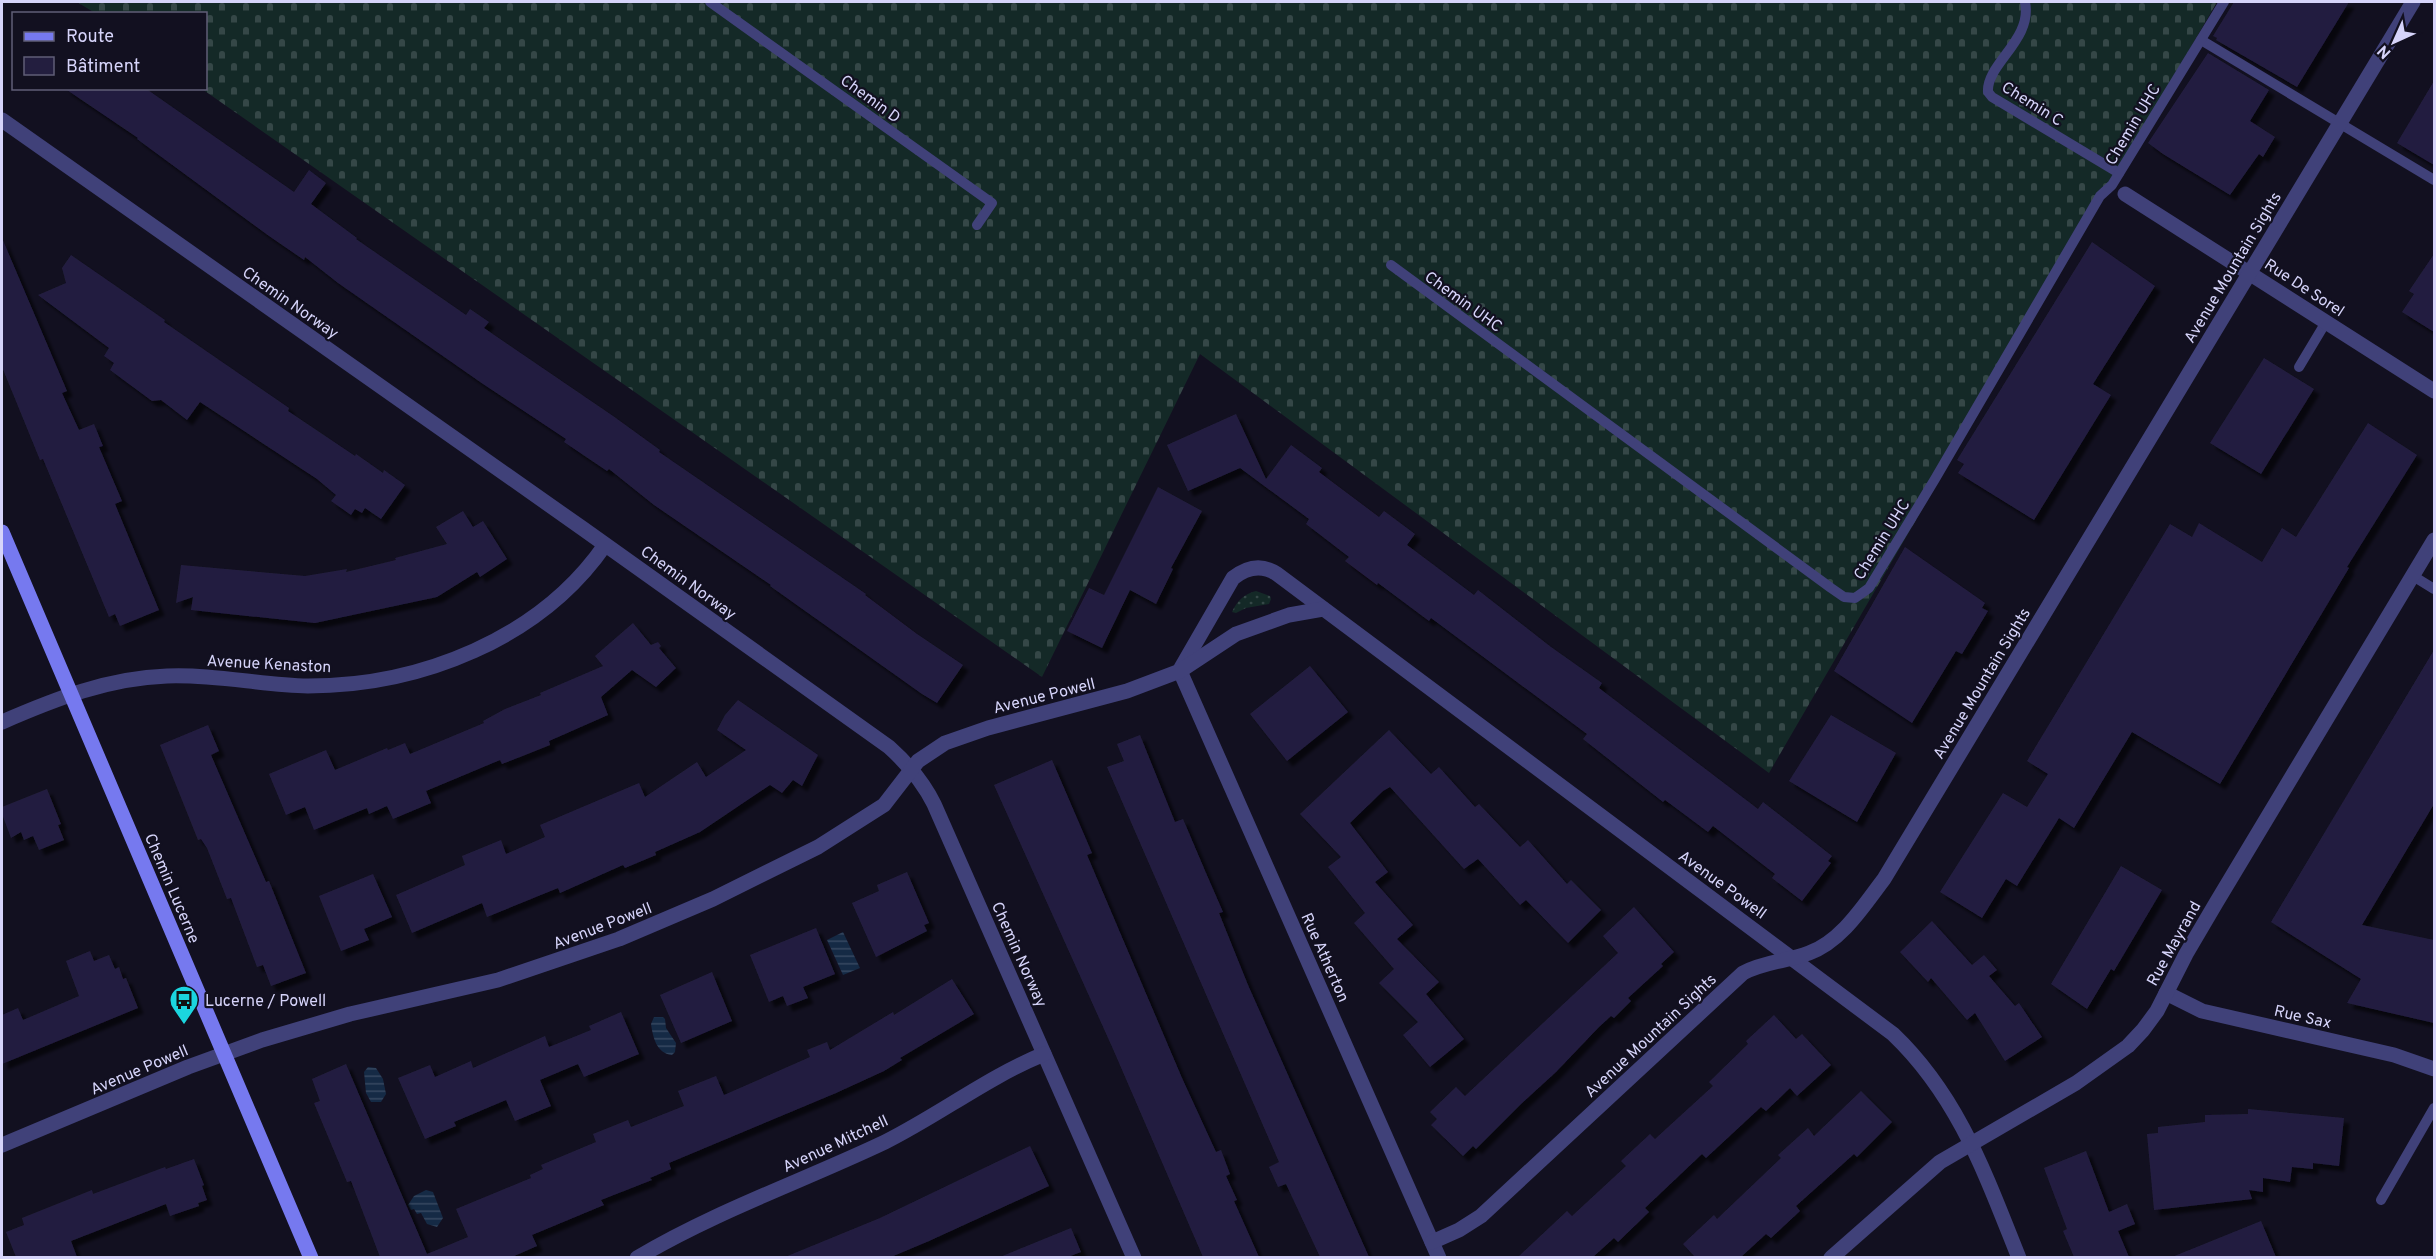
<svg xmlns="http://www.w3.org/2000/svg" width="2436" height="1259" viewBox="0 0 2436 1259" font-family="Overpass,sans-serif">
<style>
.grass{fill:url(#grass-dots)}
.cemetery{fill:url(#cemetery-stones)}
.water{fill:url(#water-rules)}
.building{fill:#231e3f;filter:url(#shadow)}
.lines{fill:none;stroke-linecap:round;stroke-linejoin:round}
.service{stroke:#404179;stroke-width:10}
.minor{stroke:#404179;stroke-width:15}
.secondary{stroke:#7679ef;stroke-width:15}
.labels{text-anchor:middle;stroke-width:4.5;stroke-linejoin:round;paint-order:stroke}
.street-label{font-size:16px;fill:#d6d4fa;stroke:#121020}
.poi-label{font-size:16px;fill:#d6d4fa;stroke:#121020;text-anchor:start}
</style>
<defs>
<pattern id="grass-dots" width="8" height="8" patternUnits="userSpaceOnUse" patternTransform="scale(1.5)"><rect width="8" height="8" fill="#142927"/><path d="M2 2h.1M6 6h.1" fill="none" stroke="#354747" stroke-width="1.8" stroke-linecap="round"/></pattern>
<pattern id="cemetery-stones" width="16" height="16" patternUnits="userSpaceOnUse" patternTransform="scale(1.5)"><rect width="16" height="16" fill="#142927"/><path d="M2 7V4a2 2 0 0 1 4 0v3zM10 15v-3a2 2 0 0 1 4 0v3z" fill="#354747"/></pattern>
<pattern id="water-rules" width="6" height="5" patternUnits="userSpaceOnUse" patternTransform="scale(1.5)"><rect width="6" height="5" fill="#152a45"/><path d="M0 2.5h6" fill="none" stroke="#364861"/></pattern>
<filter id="shadow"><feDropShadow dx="5.5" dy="5.5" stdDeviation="1.5" flood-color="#0009"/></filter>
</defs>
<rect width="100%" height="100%" fill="#121020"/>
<path class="grass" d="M 1256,591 L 1270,596 L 1271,599 L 1269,604 L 1246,608 L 1236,613 L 1232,612 C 1237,601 1244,594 1256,591 Z"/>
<path class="cemetery" d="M 77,2 L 2217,2 L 1769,773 L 1200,354 L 1042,677 L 202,89 L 206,88 L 206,14 L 95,13 Z"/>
<g class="water">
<path d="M 843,932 L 860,968 L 843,975 L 827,940 Z"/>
<path d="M 654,1017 L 663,1017 L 665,1019 L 666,1028 L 676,1043 L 675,1052 L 672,1055 C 656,1053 653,1037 651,1024 Z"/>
<path d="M 368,1067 L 376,1068 L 383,1079 L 386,1094 L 381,1102 L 371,1102 L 366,1093 L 364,1072 Z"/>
<path d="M 426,1190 L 433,1192 L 443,1218 L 437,1227 L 427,1224 L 421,1213 L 417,1214 L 414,1209 L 411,1210 L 408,1205 L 414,1196 Z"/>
</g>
<g class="building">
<path d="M 2234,2 L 2349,2 L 2297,87 L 2216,40 L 2217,38 L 2213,36 Z"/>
<path d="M 2208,53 L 2269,90 L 2250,121 L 2275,137 L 2263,157 L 2259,154 L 2230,195 L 2163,154 L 2148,143 Z"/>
<path d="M 2434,81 L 2434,165 L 2397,143 Z"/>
<path d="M 64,88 L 145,88 L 294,192 L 309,170 L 326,183 L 311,204 L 357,238 L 356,239 L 466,315 L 470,309 L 489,322 L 484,328 L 613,416 L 660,450 L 659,452 L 866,594 L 865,595 L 917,634 L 963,665 L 937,703 L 922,694 L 770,586 L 771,585 L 654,505 L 609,469 L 607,471 L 564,442 L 566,439 L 483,384 L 338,283 L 305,257 L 304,260 L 269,236 L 137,139 L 138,138 Z"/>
<path d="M 2,238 L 67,391 L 62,393 L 79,430 L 94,424 L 103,446 L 99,447 L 122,501 L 115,504 L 159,610 L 120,626 L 115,614 L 109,617 L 43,459 L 40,460 L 2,367 Z"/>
<path d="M 2092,242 L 2155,286 L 2093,384 L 2111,395 L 2034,520 L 1958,473 L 1964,464 L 1957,460 Z"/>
<path d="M 2434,254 L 2434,332 L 2402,312 L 2414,294 L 2409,291 Z"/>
<path d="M 71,255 L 165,320 L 164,322 L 289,408 L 288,411 L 355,456 L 356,454 L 383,473 L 384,470 L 405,485 L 381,519 L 365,508 L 362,513 L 355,509 L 351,515 L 331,501 L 336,495 L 317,479 L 200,402 L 187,420 L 161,400 L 152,401 L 110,370 L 114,363 L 104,356 L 109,348 L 38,295 L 66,283 L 62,268 Z"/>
<path d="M 2264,358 L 2314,389 L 2261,474 L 2210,443 Z"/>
<path d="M 1236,414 L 1266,479 L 1291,445 L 1322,468 L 1319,472 L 1379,517 L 1384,511 L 1415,534 L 1407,545 L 1474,595 L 1478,590 L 1551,647 L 1602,683 L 1599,688 L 1758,809 L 1763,802 L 1832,856 L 1828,861 L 1831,863 L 1802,901 L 1772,878 L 1775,874 L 1713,826 L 1708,832 L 1665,800 L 1663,802 L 1583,739 L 1587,734 L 1431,618 L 1429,621 L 1378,583 L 1377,585 L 1345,561 L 1349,557 L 1306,524 L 1309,519 L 1240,468 L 1188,491 L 1167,445 Z"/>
<path d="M 2368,423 L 2417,455 L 2347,567 L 2349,568 L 2220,784 L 2132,732 L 2074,828 L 2059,818 L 2017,886 L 2006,879 L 1982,918 L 1940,892 L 2003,793 L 2027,807 L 2048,774 L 2027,761 L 2170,524 L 2192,537 L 2199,523 L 2262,562 L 2282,528 L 2296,537 Z"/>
<path d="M 1158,487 L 1202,511 L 1171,568 L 1173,569 L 1156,604 L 1130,590 L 1102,648 L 1067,631 L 1089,588 L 1104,595 Z"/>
<path d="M 463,511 L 473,527 L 483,521 L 507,559 L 480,577 L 477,572 L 437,597 L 315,623 L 191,610 L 193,597 L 176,603 L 181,565 L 305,576 L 347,569 L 346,572 L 396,560 L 395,558 L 447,544 L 436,527 Z"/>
<path d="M 1905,547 L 1985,603 L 1982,608 L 1988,611 L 1962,654 L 1956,651 L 1912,723 L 1834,671 Z"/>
<path d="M 633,623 L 651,645 L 658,642 L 661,646 L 659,648 L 676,668 L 656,687 L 632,670 L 601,697 L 608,715 L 549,741 L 550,745 L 520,757 L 502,764 L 500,760 L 426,791 L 431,803 L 393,819 L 387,806 L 369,814 L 367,808 L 314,830 L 305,807 L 286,815 L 269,774 L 326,750 L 335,770 L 387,748 L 388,750 L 405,743 L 410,754 L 484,723 L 483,721 L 505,709 L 541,695 L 540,693 L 603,666 L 595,656 Z"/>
<path d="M 2434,650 L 2434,804 L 2362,925 L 2434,940 L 2434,1023 L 2347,1003 L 2361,979 L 2271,922 Z"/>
<path d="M 1310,666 L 1348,712 L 1287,761 L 1250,714 Z"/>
<path d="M 738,700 L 818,755 L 802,786 L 793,780 L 782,793 L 770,785 L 700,832 L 655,852 L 656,855 L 625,868 L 623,865 L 560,893 L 558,888 L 487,917 L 482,903 L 412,933 L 396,895 L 465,865 L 462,856 L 501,840 L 506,854 L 545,837 L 540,825 L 639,783 L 645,797 L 697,762 L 706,777 L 746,750 L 717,730 L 725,715 Z"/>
<path d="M 1831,715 L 1896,753 L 1857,822 L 1789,781 Z"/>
<path d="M 208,725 L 219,751 L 211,755 L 266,882 L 269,881 L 306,973 L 271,986 L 263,965 L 257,967 L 231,898 L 227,899 L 207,848 L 201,839 L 198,840 L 160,745 Z"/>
<path d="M 1389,730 L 1431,774 L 1439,767 L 1475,807 L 1479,804 L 1520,847 L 1528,840 L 1567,884 L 1571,880 L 1601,910 L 1568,943 L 1526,900 L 1520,905 L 1478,859 L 1464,869 L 1390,787 L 1383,791 L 1350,823 L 1388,872 L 1375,882 L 1413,925 L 1397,939 L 1439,982 L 1426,994 L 1464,1039 L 1430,1067 L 1403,1035 L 1418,1022 L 1379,983 L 1394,969 L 1354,923 L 1365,913 L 1328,867 L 1341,857 L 1300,814 Z"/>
<path d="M 1140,735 L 1175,822 L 1183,819 L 1206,873 L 1223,912 L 1219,913 L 1248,985 L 1369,1257 L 1320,1257 L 1286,1184 L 1278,1187 L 1269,1167 L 1279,1162 L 1107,767 L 1124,761 L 1117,744 Z"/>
<path d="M 1052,760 L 1092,853 L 1087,855 L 1182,1078 L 1216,1152 L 1221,1150 L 1230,1174 L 1226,1176 L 1237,1200 L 1234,1201 L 1259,1257 L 1203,1257 L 1113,1049 L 994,785 Z"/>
<path d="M 47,789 L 61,824 L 58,825 L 64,840 L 39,850 L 33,836 L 24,840 L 21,832 L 11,838 L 2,814 L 2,807 Z"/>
<path d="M 2121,866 L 2162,890 L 2114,971 L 2111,969 L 2087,1009 L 2051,984 Z"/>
<path d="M 907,872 L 929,923 L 924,925 L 927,931 L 876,957 L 852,903 L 879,891 L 877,885 Z"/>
<path d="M 373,874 L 392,917 L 364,929 L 369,940 L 341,951 L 319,896 Z"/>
<path d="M 1634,907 L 1674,952 L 1661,964 L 1663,966 L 1628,998 L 1631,1001 L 1614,1018 L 1611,1016 L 1599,1027 L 1556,1072 L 1521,1104 L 1476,1149 L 1473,1146 L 1463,1156 L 1431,1125 L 1437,1119 L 1430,1112 L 1456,1087 L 1465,1096 L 1618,953 L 1603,936 Z"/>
<path d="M 1932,921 L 1972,965 L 1984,955 L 1997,970 L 1989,976 L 2015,1006 L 2019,1003 L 2042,1037 L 2005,1061 L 1975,1013 L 1967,1020 L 1931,978 L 1928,982 L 1900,952 Z"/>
<path d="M 816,928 L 835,974 L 803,987 L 808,998 L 787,1006 L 783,996 L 769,1002 L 750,955 Z"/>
<path d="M 90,951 L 94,961 L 109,955 L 115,969 L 119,967 L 123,979 L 126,978 L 138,1008 L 2,1064 L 2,1015 L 18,1008 L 23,1020 L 79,996 L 66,961 Z"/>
<path d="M 712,972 L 732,1021 L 681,1043 L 660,995 Z"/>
<path d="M 952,979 L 974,1014 L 900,1058 L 902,1060 L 884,1071 L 836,1093 L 669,1163 L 671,1169 L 650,1178 L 652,1180 L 601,1200 L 604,1205 L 532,1235 L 537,1246 L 512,1257 L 380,1257 L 351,1181 L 347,1182 L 314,1103 L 320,1101 L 312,1079 L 346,1064 L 427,1254 L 468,1237 L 456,1209 L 531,1178 L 530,1175 L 543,1169 L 541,1165 L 596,1142 L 593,1134 L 628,1120 L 631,1127 L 684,1106 L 678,1091 L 716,1076 L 724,1095 L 810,1057 L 807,1050 L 827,1042 L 830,1050 L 893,1012 L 894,1015 Z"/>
<path d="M 621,1012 L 639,1054 L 584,1077 L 578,1064 L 540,1080 L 551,1106 L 515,1121 L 506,1100 L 454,1122 L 456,1126 L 425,1139 L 398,1078 L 430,1065 L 435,1077 L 471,1061 L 473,1068 L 545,1036 L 549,1047 L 591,1030 L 589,1026 Z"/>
<path d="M 1774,1015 L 1796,1039 L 1802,1034 L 1831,1065 L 1797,1096 L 1790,1088 L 1766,1111 L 1761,1107 L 1706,1158 L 1702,1154 L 1645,1208 L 1649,1212 L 1618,1242 L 1614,1238 L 1593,1257 L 1518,1257 L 1567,1211 L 1572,1216 L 1626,1166 L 1621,1161 L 1650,1134 L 1655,1139 L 1713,1086 L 1709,1082 L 1748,1044 L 1746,1041 Z"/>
<path d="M 1861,1091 L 1892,1122 L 1857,1157 L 1854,1154 L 1796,1206 L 1800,1211 L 1771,1238 L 1766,1234 L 1741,1257 L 1695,1257 L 1683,1244 L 1714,1215 L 1717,1219 L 1781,1158 L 1778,1155 L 1808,1128 L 1814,1136 Z"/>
<path d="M 2248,1109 L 2344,1118 L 2339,1166 L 2313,1163 L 2313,1169 L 2292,1167 L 2290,1182 L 2263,1178 L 2263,1192 L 2249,1190 L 2252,1199 L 2154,1210 L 2147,1134 L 2158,1133 L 2158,1127 L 2205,1122 L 2205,1115 L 2248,1114 Z"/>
<path d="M 1030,1146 L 1049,1186 L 929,1241 L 891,1257 L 785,1257 L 880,1218 Z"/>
<path d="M 2086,1151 L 2109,1212 L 2127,1204 L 2135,1224 L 2118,1231 L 2129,1257 L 2074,1257 L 2063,1231 L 2067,1229 L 2044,1168 Z"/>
<path d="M 194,1159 L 204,1185 L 202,1186 L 207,1200 L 198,1203 L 199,1206 L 170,1216 L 166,1204 L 71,1241 L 77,1257 L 16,1257 L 6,1232 L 24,1225 L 22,1218 L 92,1190 L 93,1194 L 165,1167 L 166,1169 Z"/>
<path d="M 2261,1221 L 2276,1257 L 2172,1257 Z"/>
<path d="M 1071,1228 L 1081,1252 L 1068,1257 L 1000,1257 Z"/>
</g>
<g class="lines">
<g class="service">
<path d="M 710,2 L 992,203 L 977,225"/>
<path d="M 2025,2 C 2033,40 1986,64 1988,92 L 1992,97 L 2119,173"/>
<path d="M 2201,40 L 2434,180"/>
<path d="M 1391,265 L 1831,588 L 1844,597 L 1855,598 L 1869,588 L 1935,479 L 2100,196 L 2112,185 L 2224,2"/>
<path d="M 2299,367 L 2326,322"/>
<path d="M 2413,576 L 2434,589"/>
<path d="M 2381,1200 L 2434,1108"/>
</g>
<g class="minor">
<path d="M 2,120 L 582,528 L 889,747 C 908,764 923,782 934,804 L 1134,1258"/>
<path d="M 2125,194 L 2434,391"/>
<path d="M 1181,668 L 1233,578 C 1247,567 1262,564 1277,574 L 1893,1034 C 1959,1097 1986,1176 2019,1258"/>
<path d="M 1180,671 L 1439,1258"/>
<path d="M 2,722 C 55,699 108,678 167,676 C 214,674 261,685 308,686 C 420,686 540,639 605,545"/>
<path d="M 2166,993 L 2202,1011 L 2394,1055 L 2434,1069"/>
<path d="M 2,1145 L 188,1067 L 262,1040 L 350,1014 L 498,980 L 619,939 L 713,899 L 818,847 L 884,805 L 918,761 L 945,743 L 988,728 L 1127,691 L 1180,671 L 1236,634 L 1289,615 L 1323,609"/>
<path d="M 1432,1242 L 1459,1230 L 1481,1216 L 1743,973 C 1763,962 1788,961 1809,953 C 1842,941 1864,905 1884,879 L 2413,2"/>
<path d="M 637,1258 C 716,1211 803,1181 885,1142 C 939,1115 988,1077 1044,1054"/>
<path d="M 1831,1258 L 1940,1162 L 2076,1083 L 2128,1046 L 2143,1030 L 2157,1011 L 2186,954 L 2216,903 L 2434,540"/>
</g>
<path class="secondary" d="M 2,532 L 311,1258"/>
</g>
<defs>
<g id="bus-pin" transform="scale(1.5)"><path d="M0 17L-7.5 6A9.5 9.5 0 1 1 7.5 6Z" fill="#1bd5df" stroke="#121020"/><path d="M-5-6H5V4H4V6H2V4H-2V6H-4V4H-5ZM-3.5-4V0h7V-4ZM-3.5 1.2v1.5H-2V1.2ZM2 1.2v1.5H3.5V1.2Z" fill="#111"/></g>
</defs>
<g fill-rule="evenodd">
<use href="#bus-pin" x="184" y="1000"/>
</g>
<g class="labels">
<g class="street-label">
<text transform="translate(871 98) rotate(36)" y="6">Chemin D</text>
<text transform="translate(2033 103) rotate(32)" y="6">Chemin C</text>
<text transform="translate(2132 124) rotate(-59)" y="6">Chemin UHC</text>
<text transform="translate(2232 267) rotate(-59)" y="6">Avenue Mountain Sights</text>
<text transform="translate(2305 287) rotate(33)" y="6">Rue De Sorel</text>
<text transform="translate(1464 301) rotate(36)" y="6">Chemin UHC</text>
<text transform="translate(291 302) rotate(35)" y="6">Chemin Norway</text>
<text transform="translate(1881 539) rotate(-58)" y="6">Chemin UHC</text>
<text transform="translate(689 582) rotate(36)" y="6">Chemin Norway</text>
<text transform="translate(269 663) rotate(3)" y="6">Avenue Kenaston</text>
<text transform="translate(1981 683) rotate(-59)" y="6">Avenue Mountain Sights</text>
<text transform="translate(1044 695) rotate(-14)" y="6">Avenue Powell</text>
<text transform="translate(1723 884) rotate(36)" y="6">Avenue Powell</text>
<text transform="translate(173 888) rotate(67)" y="6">Chemin Lucerne</text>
<text transform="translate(602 925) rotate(-21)" y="6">Avenue Powell</text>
<text transform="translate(2173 943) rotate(-61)" y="6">Rue Mayrand</text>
<text transform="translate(1020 954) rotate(66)" y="6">Chemin Norway</text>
<text transform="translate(1326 957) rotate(66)" y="6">Rue Atherton</text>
<text transform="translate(2303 1016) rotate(13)" y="6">Rue Sax</text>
<text transform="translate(1650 1035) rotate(-43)" y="6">Avenue Mountain Sights</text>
<text transform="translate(139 1069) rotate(-23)" y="6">Avenue Powell</text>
<text transform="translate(835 1143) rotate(-25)" y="6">Avenue Mitchell</text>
</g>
<g class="poi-label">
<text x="205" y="1006">Lucerne / Powell</text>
</g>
</g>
<rect width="2436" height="1259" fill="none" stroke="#d6d4fa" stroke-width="6"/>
<rect x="12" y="12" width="195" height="78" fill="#121020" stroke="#605e77" stroke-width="1.5"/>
<rect x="24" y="32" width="30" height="9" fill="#7679ef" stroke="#605e77" stroke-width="1.5"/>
<text x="66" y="42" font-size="18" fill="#d6d4fa">Route</text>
<rect x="24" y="57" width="30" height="18" fill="#231e3f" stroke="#605e77" stroke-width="1.5"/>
<text x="66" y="72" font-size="18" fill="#d6d4fa">Bâtiment</text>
<g transform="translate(2394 42) rotate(225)" stroke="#121020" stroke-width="4.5" paint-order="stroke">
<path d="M0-4.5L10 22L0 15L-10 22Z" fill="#d6d4fa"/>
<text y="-9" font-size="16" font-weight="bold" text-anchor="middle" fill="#d6d4fa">N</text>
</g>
</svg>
